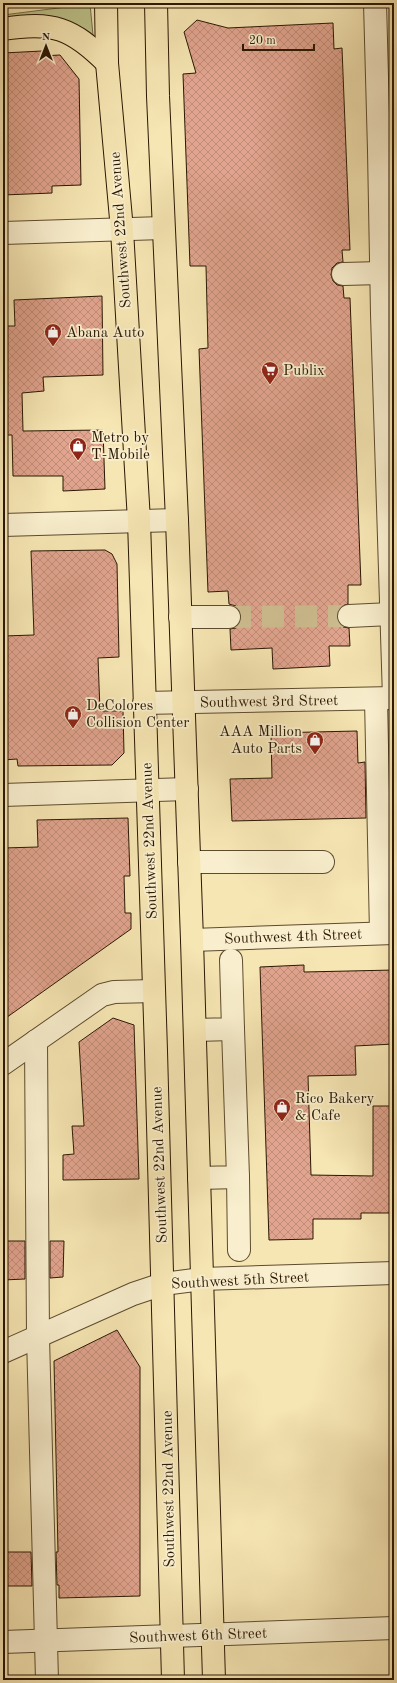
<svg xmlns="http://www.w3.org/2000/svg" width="397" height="1683" viewBox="0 0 397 1683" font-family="'Old Standard TT',serif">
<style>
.grass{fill:#bec48b;stroke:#746e46}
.building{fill:url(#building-cross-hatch);stroke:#2a1702}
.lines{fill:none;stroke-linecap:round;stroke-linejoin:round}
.minor-tunnel{stroke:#cdbd90;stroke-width:22;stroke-dasharray:22 11;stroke-linecap:butt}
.minor-casing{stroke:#5d4b2e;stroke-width:24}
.major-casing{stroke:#2a1702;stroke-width:24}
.minor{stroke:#f9efce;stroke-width:22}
.major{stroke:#f6e6b3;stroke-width:22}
.labels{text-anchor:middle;stroke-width:3.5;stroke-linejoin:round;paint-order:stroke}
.street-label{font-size:15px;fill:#2a1702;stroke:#f9efce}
.poi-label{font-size:15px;fill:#2a1702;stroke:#f9efce;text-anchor:start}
</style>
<defs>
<pattern id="building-cross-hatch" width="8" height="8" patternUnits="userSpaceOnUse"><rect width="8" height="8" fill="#e1a48e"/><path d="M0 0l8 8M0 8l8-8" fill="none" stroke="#c18c79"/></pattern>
</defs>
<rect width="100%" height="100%" fill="#f6e6b3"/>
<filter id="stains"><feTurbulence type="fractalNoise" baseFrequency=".005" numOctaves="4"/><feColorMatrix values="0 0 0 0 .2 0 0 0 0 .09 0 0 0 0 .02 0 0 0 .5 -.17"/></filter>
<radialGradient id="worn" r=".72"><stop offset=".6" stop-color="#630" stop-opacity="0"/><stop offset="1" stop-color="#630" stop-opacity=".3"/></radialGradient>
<path class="grass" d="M 90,4 L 93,35 L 88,36 L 3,21 L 3,15 Z"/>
<g class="building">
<path d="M 197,20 L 228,28 L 333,23 L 334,49 L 342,48 L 350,250 L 342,250 L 343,262 L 337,263 L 332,268 L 331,275 L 333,281 L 337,285 L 343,286 L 344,298 L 350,298 L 361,585 L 348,585 L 348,604 L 342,606 L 338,611 L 337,617 L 339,623 L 343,627 L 349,628 L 350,646 L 329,646 L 330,666 L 273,669 L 272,648 L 231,650 L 230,629 L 236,628 L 240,623 L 241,617 L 240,611 L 236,606 L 229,604 L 228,591 L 208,592 L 199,349 L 208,348 L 206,266 L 190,266 L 183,74 L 196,73 L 184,32 Z"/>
<path d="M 42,51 L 41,56 L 60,55 L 79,79 L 81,185 L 52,186 L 52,193 L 3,195 L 3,53 Z"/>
<path d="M 102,296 L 103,375 L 43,377 L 44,391 L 22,393 L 23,431 L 103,430 L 105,489 L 63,491 L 63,476 L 13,476 L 12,435 L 3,435 L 3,326 L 15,326 L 14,300 Z"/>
<path d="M 105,550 L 112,554 L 117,564 L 119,657 L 98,658 L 100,711 L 123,711 L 124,753 L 112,765 L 18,766 L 17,759 L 3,760 L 3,636 L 34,635 L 31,551 Z"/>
<path d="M 357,731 L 358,763 L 365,762 L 366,818 L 232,821 L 230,779 L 272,778 L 271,733 Z"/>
<path d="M 390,762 L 394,762 L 394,817 L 391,817 Z"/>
<path d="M 128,818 L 130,876 L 124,876 L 125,913 L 131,913 L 131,929 L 3,1020 L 3,848 L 38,847 L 37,820 Z"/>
<path d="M 304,965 L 304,972 L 394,970 L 394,1044 L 355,1046 L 356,1075 L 308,1076 L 311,1175 L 373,1176 L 373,1106 L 394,1106 L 394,1213 L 361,1213 L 361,1219 L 313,1219 L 313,1239 L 269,1240 L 260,967 Z"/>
<path d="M 113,1018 L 134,1025 L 139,1179 L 63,1180 L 63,1155 L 74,1154 L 72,1126 L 84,1126 L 79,1042 Z"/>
<path d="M 3,1241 L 25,1241 L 25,1279 L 3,1280 Z"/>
<path d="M 50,1241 L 64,1241 L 63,1277 L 50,1278 Z"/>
<path d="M 117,1330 L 140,1367 L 140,1596 L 59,1598 L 59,1585 L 57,1585 L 56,1552 L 58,1552 L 54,1361 Z"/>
<path d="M 3,1552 L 31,1552 L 32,1586 L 3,1586 Z"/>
</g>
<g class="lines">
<path class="minor-tunnel" d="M 229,617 L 349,616"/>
<g class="minor-casing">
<g id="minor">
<path d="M 375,3 L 379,151 L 382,314 L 394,698"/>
<path d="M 3,233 L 163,228"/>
<path d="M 343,274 L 381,273"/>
<path d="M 3,525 L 177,520"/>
<path d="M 349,616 L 391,614"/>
<path d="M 180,617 L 229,617"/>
<path d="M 376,699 L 381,933"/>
<path d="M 144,703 L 394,698"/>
<path d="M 3,795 L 187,789"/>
<path d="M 189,862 L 323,862"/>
<path d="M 192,940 L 394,933"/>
<path d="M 195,1030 L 233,1029 L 231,960"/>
<path d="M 36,1041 L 38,1337 L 47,1680"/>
<path d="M 3,1064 L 102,995 L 114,992 L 154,991"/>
<path d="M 238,1177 L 239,1250"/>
<path d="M 199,1178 L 238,1177 L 233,1029"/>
<path d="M 3,1352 L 133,1294 L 163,1284 L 202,1279 L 394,1273"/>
<path d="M 3,1642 L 394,1628"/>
</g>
</g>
<g class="major-casing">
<g id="major">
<path d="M 106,3 L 107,63 L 122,230 L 139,521 L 156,1051 L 173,1680"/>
<path d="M 156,3 L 158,96 L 177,520 L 192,940 L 214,1680"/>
<path d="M 3,29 C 53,21 72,28 107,63"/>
</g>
</g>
<use href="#minor" class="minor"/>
<use href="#major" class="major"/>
</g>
<defs>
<g id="shop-pin" transform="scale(0.9)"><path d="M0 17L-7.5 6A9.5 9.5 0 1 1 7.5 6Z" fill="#8f2418" stroke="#f9efce"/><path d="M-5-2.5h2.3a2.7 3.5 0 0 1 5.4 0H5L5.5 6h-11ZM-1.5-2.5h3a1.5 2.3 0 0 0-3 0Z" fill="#fff"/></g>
<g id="supermarket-pin" transform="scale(0.9)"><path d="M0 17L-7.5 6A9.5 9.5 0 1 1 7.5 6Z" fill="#8f2418" stroke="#f9efce"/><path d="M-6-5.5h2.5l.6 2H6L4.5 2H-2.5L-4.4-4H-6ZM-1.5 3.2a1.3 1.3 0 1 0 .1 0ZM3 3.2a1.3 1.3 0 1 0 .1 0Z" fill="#fff"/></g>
</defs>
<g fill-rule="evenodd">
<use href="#shop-pin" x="53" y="332"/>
<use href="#supermarket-pin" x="270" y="370"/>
<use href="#shop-pin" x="78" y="446"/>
<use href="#shop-pin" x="73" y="714"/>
<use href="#shop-pin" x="315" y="740"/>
<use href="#shop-pin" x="282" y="1107"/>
</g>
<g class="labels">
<g class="street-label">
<text transform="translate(120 230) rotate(-94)" y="5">Southwest 22nd Avenue</text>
<text transform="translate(269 701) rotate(-1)" y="5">Southwest 3rd Street</text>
<text transform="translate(149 841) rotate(-92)" y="5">Southwest 22nd Avenue</text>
<text transform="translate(293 936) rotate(-2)" y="5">Southwest 4th Street</text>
<text transform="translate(159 1165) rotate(-92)" y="5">Southwest 22nd Avenue</text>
<text transform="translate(240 1280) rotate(-3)" y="5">Southwest 5th Street</text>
<text transform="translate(168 1489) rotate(-91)" y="5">Southwest 22nd Avenue</text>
<text transform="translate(198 1635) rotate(-2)" y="5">Southwest 6th Street</text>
</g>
<g class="poi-label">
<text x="66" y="337">Abana Auto</text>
<text x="283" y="375">Publix</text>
<text x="91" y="442">Metro by<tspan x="91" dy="17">T-Mobile</tspan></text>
<text x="86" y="710">DeColores<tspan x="86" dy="17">Collision Center</tspan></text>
<text x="302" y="736" text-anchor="end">AAA Million<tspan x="302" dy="17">Auto Parts</tspan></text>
<text x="295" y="1103">Rico Bakery<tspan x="295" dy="17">&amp; Cafe</tspan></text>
</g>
</g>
<rect width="397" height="1683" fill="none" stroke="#f6e6b3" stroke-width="16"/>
<rect x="4" y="4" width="389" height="1675" fill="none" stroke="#2a1702" stroke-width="2"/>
<rect x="8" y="8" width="381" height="1667" fill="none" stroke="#2a1702"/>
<g transform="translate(46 46)" stroke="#f9efce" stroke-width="3" paint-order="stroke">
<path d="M0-3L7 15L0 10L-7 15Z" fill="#2a1702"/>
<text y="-6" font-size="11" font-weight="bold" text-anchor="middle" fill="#2a1702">N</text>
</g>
<path d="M243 44v6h71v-6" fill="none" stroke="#2a1702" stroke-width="2"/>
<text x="249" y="44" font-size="12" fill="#2a1702" stroke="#f9efce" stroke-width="3" paint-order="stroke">20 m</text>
<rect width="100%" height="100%" filter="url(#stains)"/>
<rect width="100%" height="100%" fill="url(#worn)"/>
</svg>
